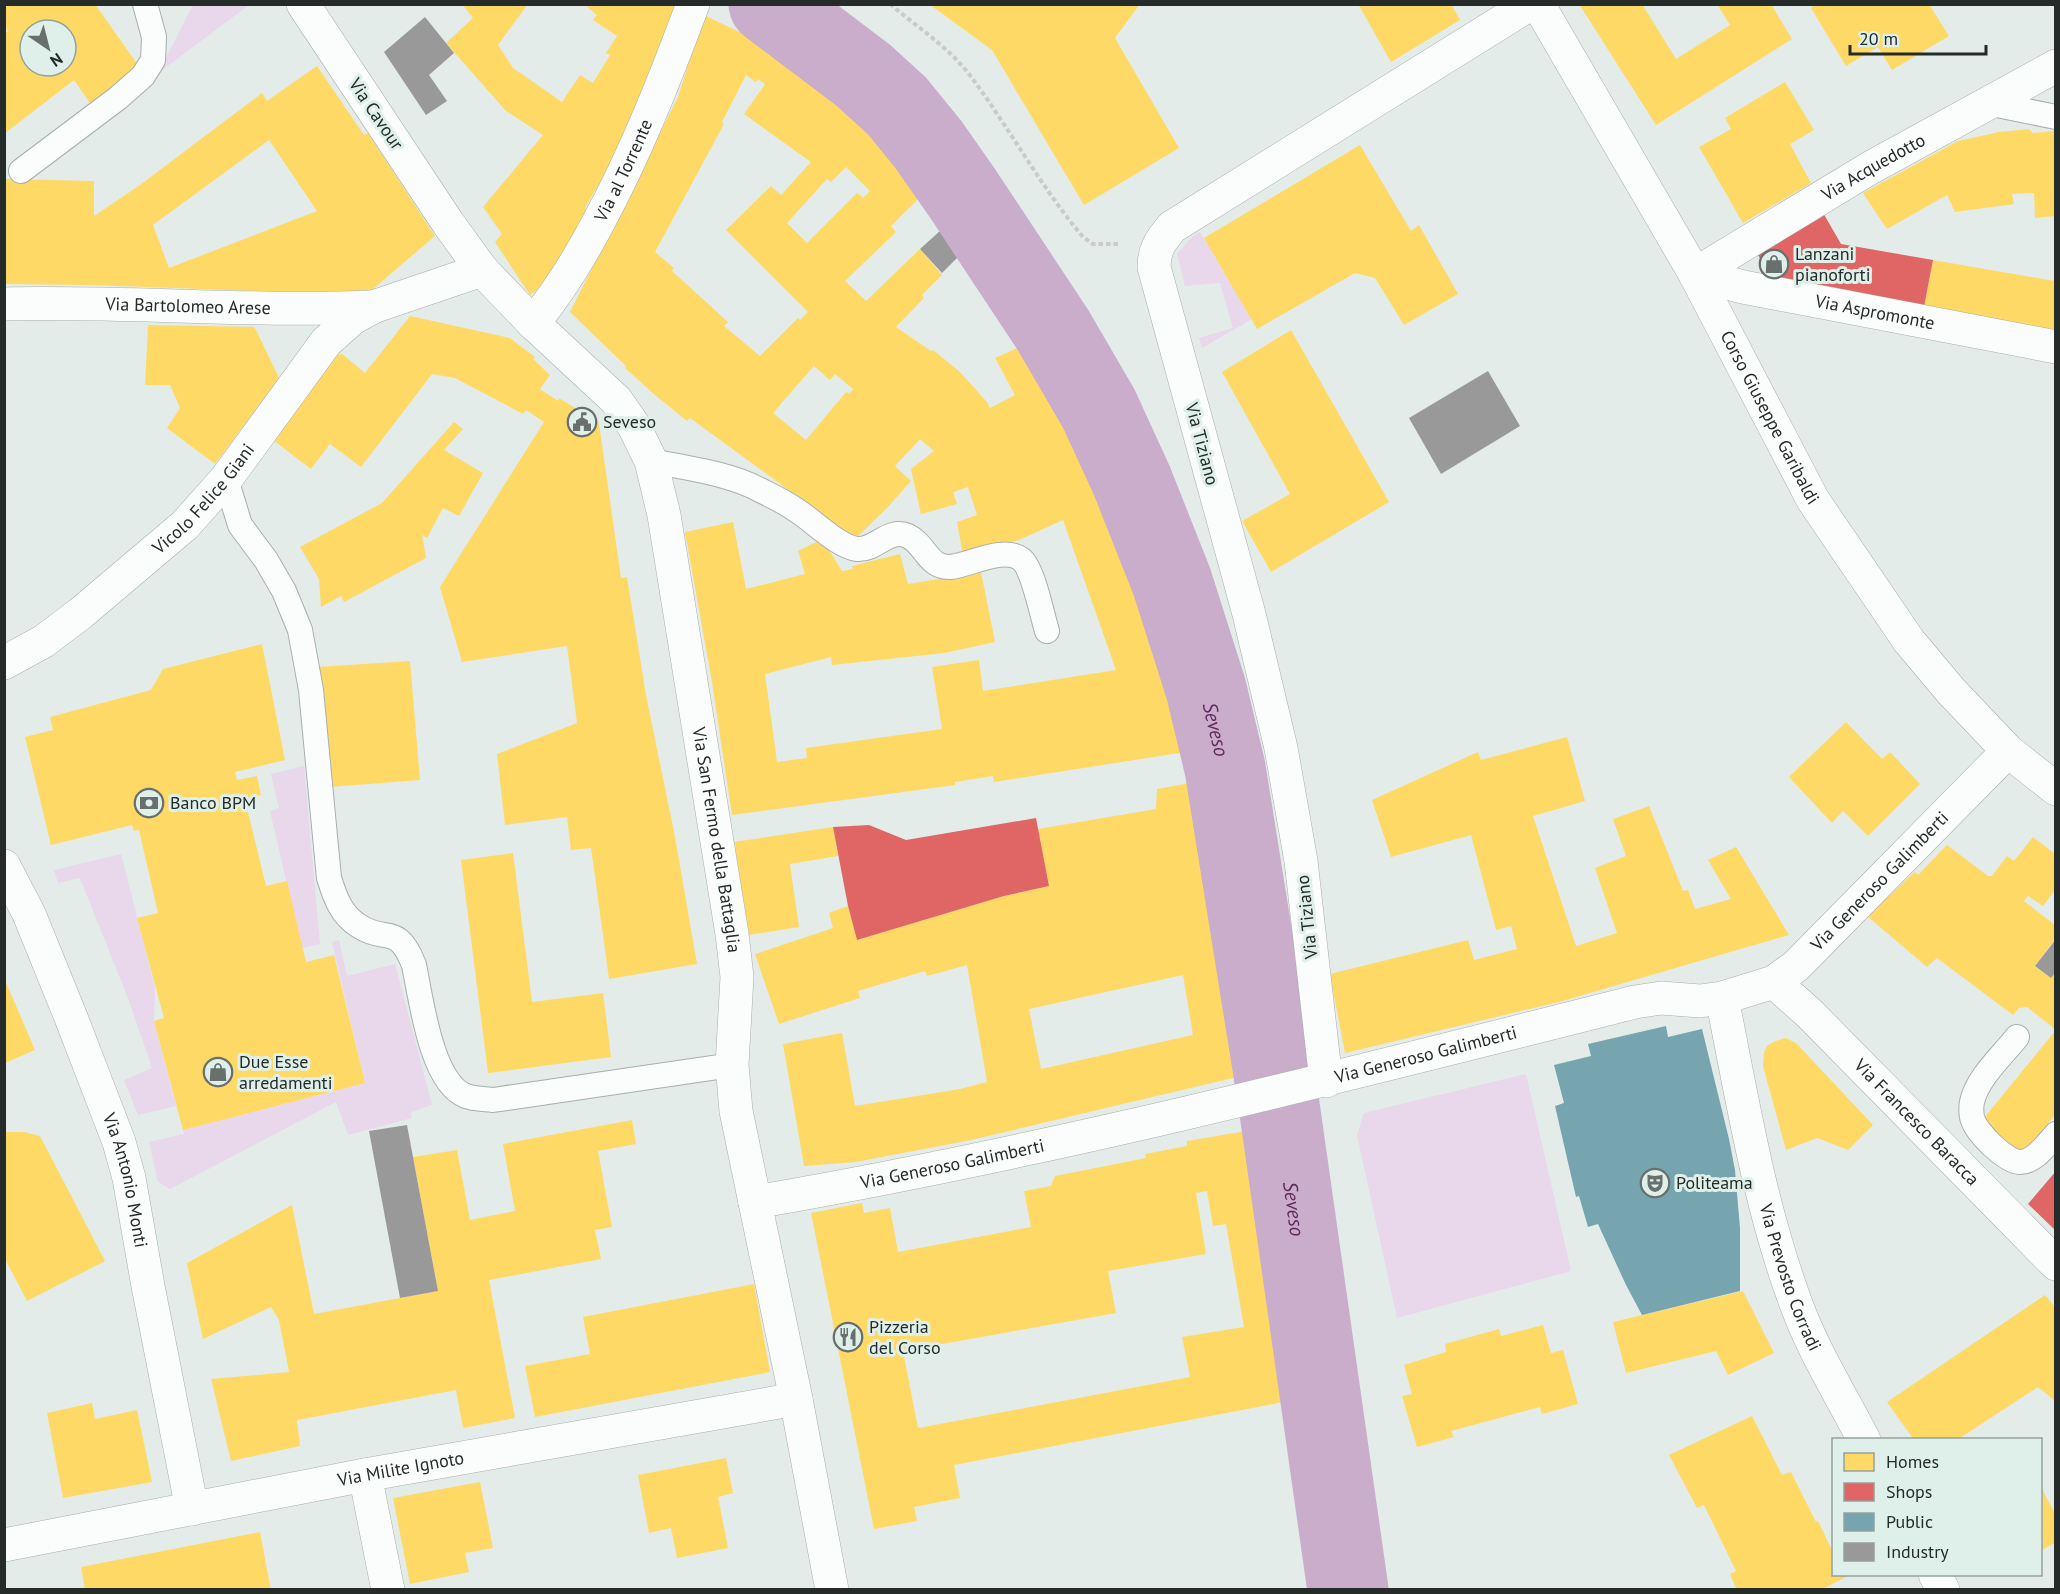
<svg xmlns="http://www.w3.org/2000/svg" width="2060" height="1594" viewBox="0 0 2060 1594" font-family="'PT Sans',sans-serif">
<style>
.green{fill:#e9d7eb}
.homes{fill:#ffd966;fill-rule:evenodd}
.shops{fill:#e06666}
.public{fill:#76a5af}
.industry{fill:#999}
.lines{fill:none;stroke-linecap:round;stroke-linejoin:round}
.river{stroke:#caadcb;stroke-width:81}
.lane-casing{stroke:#a8afac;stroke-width:26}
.street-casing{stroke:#a8afac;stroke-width:34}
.secondary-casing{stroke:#a8afac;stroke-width:34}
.path{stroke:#c9cbcb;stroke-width:4;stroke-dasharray:4.5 3;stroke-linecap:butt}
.lane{stroke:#fbfcfc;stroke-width:24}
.street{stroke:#fbfcfc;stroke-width:33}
.secondary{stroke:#fbfcfc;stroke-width:33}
.labels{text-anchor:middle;stroke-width:6;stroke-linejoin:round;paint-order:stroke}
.street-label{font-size:18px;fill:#252b29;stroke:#dff0ea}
.poi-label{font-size:18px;fill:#252b29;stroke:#dff0ea;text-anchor:start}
.water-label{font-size:20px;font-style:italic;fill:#612960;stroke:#dff0ea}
</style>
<rect width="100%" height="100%" fill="#e3ece9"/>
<g class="green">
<path d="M 193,5 L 249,5 L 158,73 Z"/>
<path d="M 1200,232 L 1252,319 L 1202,348 L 1199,338 L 1233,328 L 1220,283 L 1185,286 L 1177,254 L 1192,237 Z"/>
<path d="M 304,766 L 320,944 L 302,948 L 270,811 L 279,808 L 271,774 Z"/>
<path d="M 121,854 L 155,988 L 154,1021 L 176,1106 L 138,1115 L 124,1080 L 152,1068 L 128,998 L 80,878 L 58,883 L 54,870 Z"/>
<path d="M 339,940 L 347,976 L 395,964 L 432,1105 L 411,1112 L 412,1118 L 348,1135 L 336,1102 L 170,1189 L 158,1182 L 149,1142 L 184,1134 L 183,1130 L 365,1083 L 332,942 Z"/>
<path d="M 1526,1074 L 1571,1271 L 1397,1318 L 1357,1135 L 1364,1113 Z"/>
</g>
<g class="homes">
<path d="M 5,4 L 95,4 L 140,68 L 90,103 L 74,80 L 4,134 L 4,33 L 8,31 L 5,26 ZM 30,30 L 66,30 L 66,66 L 30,66 Z"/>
<path d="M 462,4 L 528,4 L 498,45 L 513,68 L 562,102 L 580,75 L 593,83 L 610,55 L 606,53 L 617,36 L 593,20 L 597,15 L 584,4 L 676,4 L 622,144 L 585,208 L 590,213 L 547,283 L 530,295 L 495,242 L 502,234 L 483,207 L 543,135 L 506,111 L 446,43 L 473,18 Z"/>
<path d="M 929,4 L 1140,4 L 1115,38 L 1179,148 L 1084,205 L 992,50 Z"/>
<path d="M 1358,4 L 1451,4 L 1460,20 L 1391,62 Z"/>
<path d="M 1579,4 L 1642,4 L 1676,59 L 1730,25 L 1717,4 L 1771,4 L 1792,39 L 1656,125 Z"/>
<path d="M 1816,4 L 1929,4 L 1949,36 L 1892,70 L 1878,47 L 1846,66 L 1811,8 Z"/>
<path d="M 704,15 L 775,49 L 863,109 L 909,155 L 904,159 L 926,191 L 891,226 L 896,232 L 845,281 L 866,301 L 920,249 L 942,275 L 922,295 L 924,298 L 896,327 L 931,351 L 933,350 L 960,372 L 987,402 L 990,408 L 1015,395 L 995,358 L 1035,340 L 1098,456 L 1149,591 L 1187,702 L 1179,705 L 1192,751 L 994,782 L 993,776 L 955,782 L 955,785 L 732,815 L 712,682 L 685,532 L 733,522 L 746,589 L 805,574 L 798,551 L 822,539 L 842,571 L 853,569 L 852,566 L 900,554 L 908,584 L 981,572 L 995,642 L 944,653 L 832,665 L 831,657 L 765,674 L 777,762 L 807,758 L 806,748 L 942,729 L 932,667 L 979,660 L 983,691 L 1116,670 L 1063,520 L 1019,540 L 963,555 L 957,522 L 977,515 L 968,487 L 953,492 L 957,504 L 921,514 L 911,469 L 934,451 L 920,439 L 895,466 L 911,481 L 887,508 L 851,543 L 833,526 L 779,483 L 690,418 L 687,421 L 655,395 L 625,368 L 626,366 L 570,312 L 678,97 ZM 746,75 L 756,82 L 758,79 L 765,84 L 744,114 L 811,162 L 781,195 L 771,186 L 726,230 L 808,312 L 800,320 L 798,318 L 760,356 L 724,326 L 728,322 L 672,271 L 674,268 L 655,252 L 724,124 L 722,122 ZM 846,167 L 870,191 L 863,198 L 857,193 L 807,243 L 787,223 L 827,179 L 831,182 ZM 814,366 L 830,380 L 835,374 L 853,389 L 849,394 L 846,392 L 806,440 L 773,413 Z"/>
<path d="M 317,66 L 364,135 L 368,133 L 435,236 L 366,295 L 92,285 L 4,284 L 4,179 L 94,181 L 94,216 L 140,185 L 262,93 L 267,101 ZM 269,140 L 317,211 L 169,268 L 153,225 Z"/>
<path d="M 1785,82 L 1814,130 L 1790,144 L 1811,183 L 1743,223 L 1699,147 L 1731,129 L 1725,118 Z"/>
<path d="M 2029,129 L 2033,133 L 2055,131 L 2055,216 L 2035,218 L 2034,193 L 2012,194 L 2014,204 L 1955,212 L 1947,195 L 1887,229 L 1863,193 L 1958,141 L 1999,132 Z"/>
<path d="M 1360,145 L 1411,231 L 1419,225 L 1458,294 L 1404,325 L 1375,278 L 1355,273 L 1257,329 L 1204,238 Z"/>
<path d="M 1933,260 L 2055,281 L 2055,335 L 1923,312 Z"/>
<path d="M 410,316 L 510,338 L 535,357 L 533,359 L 550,375 L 540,389 L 558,401 L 559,398 L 599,423 L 621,578 L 627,577 L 646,695 L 675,837 L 697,964 L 609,979 L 591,848 L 571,850 L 567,817 L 505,825 L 497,754 L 577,723 L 567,646 L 462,662 L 440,587 L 544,422 L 526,410 L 523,414 L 455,378 L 432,374 L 361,467 L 330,444 L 311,469 L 273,440 L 335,355 L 342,354 L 365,373 Z"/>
<path d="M 148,325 L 254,327 L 257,332 L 279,378 L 215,464 L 167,428 L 180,408 L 170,385 L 145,385 Z"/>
<path d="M 1291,330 L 1389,502 L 1271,572 L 1242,521 L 1290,494 L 1222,372 Z"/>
<path d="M 454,422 L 463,429 L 444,450 L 483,473 L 459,516 L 443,508 L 427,538 L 422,535 L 426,558 L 344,602 L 341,596 L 321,607 L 319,579 L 300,547 L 382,503 Z"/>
<path d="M 262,644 L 285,760 L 235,772 L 237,780 L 257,776 L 261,795 L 245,800 L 266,886 L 287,881 L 306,962 L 334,955 L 365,1083 L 183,1130 L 154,1021 L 164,1018 L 137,918 L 158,913 L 139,830 L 134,831 L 132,825 L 51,845 L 25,737 L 53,730 L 50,717 L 151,690 L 163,669 Z"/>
<path d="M 410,661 L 420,780 L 330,787 L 318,667 Z"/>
<path d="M 1846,722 L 1882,759 L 1890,752 L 1920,784 L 1868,836 L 1843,811 L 1832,823 L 1789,777 Z"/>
<path d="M 1567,737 L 1585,801 L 1533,816 L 1576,946 L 1617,933 L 1595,868 L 1626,856 L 1613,819 L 1649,806 L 1683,891 L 1688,890 L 1695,909 L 1731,899 L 1708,860 L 1736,847 L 1789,935 L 1559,1002 L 1345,1053 L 1330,974 L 1468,940 L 1474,960 L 1517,949 L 1511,926 L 1496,930 L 1471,835 L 1391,857 L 1372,800 L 1478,752 L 1481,760 Z"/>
<path d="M 1201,781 L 1222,858 L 1250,1074 L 971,1140 L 856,1162 L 804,1166 L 783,1044 L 842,1033 L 855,1106 L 960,1089 L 987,1082 L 967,965 L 927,976 L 925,971 L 858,991 L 860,998 L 779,1024 L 755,954 L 833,928 L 829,913 L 848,906 L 857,940 L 1004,896 L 1049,886 L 1038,829 L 1156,809 L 1157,789 ZM 1183,975 L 1193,1035 L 1041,1069 L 1029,1009 Z"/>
<path d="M 833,827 L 838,856 L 790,864 L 799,927 L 749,935 L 734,842 Z"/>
<path d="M 2033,837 L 2055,854 L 2055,890 L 2043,906 L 2028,896 L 2024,901 L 2055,925 L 2055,939 L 2035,966 L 2051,978 L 2055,972 L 2055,1029 L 2027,1007 L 2019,1008 L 2013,1015 L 1937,958 L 1927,967 L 1867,916 L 1915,872 L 1918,875 L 1947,845 L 1988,876 L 1992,876 L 2007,856 L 2014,861 Z"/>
<path d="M 513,853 L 532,1002 L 603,993 L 611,1057 L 488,1073 L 461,860 Z"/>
<path d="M 5,980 L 35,1050 L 5,1063 Z"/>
<path d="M 2055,1031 L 2055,1115 L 2021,1156 L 1980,1123 Z"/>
<path d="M 1786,1038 L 1796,1043 L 1873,1125 L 1848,1150 L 1817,1138 L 1786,1150 L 1763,1066 L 1764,1053 L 1767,1046 L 1775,1041 Z"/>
<path d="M 632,1120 L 636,1144 L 598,1151 L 612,1227 L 595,1230 L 601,1259 L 489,1280 L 515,1418 L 463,1428 L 456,1390 L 297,1420 L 300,1446 L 231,1461 L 211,1379 L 289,1372 L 279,1320 L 271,1307 L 203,1339 L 187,1263 L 292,1205 L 314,1314 L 438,1291 L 413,1157 L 457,1150 L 470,1220 L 515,1211 L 503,1144 Z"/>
<path d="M 1264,1128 L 1300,1367 L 1293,1368 L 1299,1399 L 954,1465 L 960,1498 L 914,1507 L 917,1521 L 874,1529 L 811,1213 L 862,1203 L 864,1213 L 890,1208 L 898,1252 L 1031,1227 L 1024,1191 L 1051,1186 L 1055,1176 L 1146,1158 L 1145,1154 L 1187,1146 L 1187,1141 ZM 1207,1191 L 1213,1226 L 1226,1224 L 1244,1327 L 1182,1337 L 1190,1377 L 918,1428 L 903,1351 L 1116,1313 L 1108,1271 L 1206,1254 L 1196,1193 Z"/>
<path d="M 4,1132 L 24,1132 L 40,1136 L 105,1261 L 27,1301 L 4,1257 Z"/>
<path d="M 754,1284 L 770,1372 L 535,1417 L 525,1366 L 590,1354 L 583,1317 Z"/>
<path d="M 1743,1291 L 1774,1353 L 1728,1375 L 1716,1351 L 1626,1373 L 1613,1322 Z"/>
<path d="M 2045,1295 L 2055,1307 L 2055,1401 L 2038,1387 L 1957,1440 L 1914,1440 L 1887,1402 Z"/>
<path d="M 1543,1325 L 1551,1353 L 1563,1350 L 1578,1404 L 1542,1414 L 1540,1407 L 1451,1431 L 1454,1437 L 1417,1447 L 1402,1396 L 1412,1394 L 1404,1365 L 1446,1352 L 1445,1344 L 1499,1329 L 1501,1336 Z"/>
<path d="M 92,1403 L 95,1419 L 137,1410 L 152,1482 L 63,1498 L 47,1413 Z"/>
<path d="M 1752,1416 L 1782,1475 L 1791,1472 L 1816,1522 L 1818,1521 L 1833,1552 L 1833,1575 L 1845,1575 L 1846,1577 L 1821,1590 L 1737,1590 L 1730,1574 L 1736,1571 L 1704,1505 L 1697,1508 L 1669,1455 Z"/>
<path d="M 726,1458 L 733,1493 L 718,1497 L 728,1548 L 677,1558 L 671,1528 L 649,1533 L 638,1475 Z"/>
<path d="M 480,1482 L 493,1548 L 465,1553 L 469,1572 L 410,1584 L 393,1498 Z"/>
<path d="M 2040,1485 L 2055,1514 L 2055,1543 L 2040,1551 Z"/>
<path d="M 260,1532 L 271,1590 L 85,1590 L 81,1567 Z"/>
</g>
<g class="shops">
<path d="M 1822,211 L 1841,244 L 1933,260 L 1923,312 L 1777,287 L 1755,250 Z"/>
<path d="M 1036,818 L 1049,886 L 1004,896 L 857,940 L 848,906 L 833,827 L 869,825 L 906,840 Z"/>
<path d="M 2056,1171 L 2056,1231 L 2028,1204 Z"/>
</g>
<path class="public" d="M 1666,1026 L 1668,1037 L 1702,1029 L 1729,1139 L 1735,1170 L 1740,1228 L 1740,1291 L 1642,1315 L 1626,1285 L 1598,1224 L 1588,1227 L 1579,1196 L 1576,1197 L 1555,1106 L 1564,1103 L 1554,1065 L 1591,1056 L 1588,1044 Z"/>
<g class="industry">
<path d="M 425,17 L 454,53 L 429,75 L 447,101 L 426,115 L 384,52 Z"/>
<path d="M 940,231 L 961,254 L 942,273 L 920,249 Z"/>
<path d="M 1488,371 L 1520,426 L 1441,474 L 1409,418 Z"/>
<path d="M 2056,939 L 2056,972 L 2051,978 L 2035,966 Z"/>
<path d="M 407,1125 L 438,1291 L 400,1298 L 369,1131 Z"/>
</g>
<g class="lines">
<path class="river" id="s1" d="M 769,4 L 863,75 L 897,106 L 928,144 L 963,194 L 1053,330 L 1099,409 L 1132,481 L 1172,582 L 1206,689 L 1225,768 L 1279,1105 L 1348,1590"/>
<g class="lane-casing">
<g id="lane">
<path d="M 1987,103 L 2056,117"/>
<path d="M 21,171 L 118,98 L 143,76 L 153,60 L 154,37 L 145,4"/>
<path d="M 651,461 C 685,468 729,473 760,490 C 772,496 785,502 796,510 C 814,521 837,546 857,549 C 875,551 889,527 908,536 C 925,544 928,568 950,567 C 970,565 1004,546 1021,559 C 1033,568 1042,615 1047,631"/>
<path d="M 226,479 L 240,525 L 266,560 L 284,591 L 300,630 L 311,690 L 329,878 C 335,897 341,915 359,926 C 386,944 397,922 414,965 C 421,998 431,1083 466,1096 C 474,1099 485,1099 493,1100 L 732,1065"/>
<path d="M 2017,1037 C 2002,1056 1977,1078 1972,1102 C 1971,1106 1971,1116 1973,1120 C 1977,1133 2006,1162 2020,1162 C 2035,1162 2047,1144 2056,1134"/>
</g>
</g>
<g class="street-casing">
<g id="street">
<path id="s2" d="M 482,270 L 533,323 L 616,400 L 634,426 L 651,461 L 664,515 L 732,934 L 737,977 L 732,1065 L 736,1111 L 796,1399 L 832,1590"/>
<path id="s3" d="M 1695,274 L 1870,168 L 2056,66"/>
<path id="s4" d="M 1695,274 L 1743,287 L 2056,347"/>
<path id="s5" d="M 4,304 C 127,301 250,312 373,307"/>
<path id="s6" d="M 533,323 C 559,292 579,259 598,223 C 636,153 665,79 693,4"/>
<path id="s7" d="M 4,663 L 44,641 L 81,613 L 185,525 L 226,479 L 326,342 L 353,318 L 373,307 L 482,270 L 448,223 L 303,4"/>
<path id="s8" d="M 4,866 L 29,914 L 72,1020 L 119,1142 L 129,1178 L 148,1286 L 192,1509"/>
<path id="s9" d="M 1774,982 L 1809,1013 L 2056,1264"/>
<path id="s10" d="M 1722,998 C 1743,1103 1760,1209 1798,1309 C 1815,1354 1842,1397 1864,1440"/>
<path d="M 1326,1081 L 1301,861 L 1281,748 L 1249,614 L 1154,267 C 1154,249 1161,240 1172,227 L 1530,4"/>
<path id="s11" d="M 755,1202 C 1051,1151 1343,1076 1635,1002 L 1661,998 L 1700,1001 L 1722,998 L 1774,982 L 1796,966 L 2008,751"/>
<path d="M 365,1475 L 388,1590"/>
<path id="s12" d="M 4,1545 L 365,1475 L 796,1399"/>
<path d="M 1935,1574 L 1943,1590"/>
</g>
</g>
<g class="secondary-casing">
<g id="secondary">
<path id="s13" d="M 1538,4 L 1695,274 L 1813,500 L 1909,641 L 1951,691 L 2008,751 L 2056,789"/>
</g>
</g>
<path class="path" d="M 890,4 C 916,26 948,47 969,74 C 1009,127 1040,186 1083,237 L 1093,244 L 1118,244"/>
<use href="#lane" class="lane"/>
<use href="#street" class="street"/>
<use href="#secondary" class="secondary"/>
</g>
<defs>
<g id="shop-ring" transform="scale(1.5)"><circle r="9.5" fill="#dff0ea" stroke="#686f6c" stroke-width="1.5"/><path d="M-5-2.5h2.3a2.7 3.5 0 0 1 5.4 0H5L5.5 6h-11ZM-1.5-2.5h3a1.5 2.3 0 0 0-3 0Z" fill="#686f6c"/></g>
<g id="civic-ring" transform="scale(1.5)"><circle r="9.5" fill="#dff0ea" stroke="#686f6c" stroke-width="1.5"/><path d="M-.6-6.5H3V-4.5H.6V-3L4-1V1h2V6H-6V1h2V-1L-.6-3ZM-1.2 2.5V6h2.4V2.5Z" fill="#686f6c"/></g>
<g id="bank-ring" transform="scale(1.5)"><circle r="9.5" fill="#dff0ea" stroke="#686f6c" stroke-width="1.5"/><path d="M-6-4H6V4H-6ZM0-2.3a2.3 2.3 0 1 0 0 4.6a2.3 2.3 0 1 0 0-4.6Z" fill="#686f6c"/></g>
<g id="theatre-ring" transform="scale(1.5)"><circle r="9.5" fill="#dff0ea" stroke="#686f6c" stroke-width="1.5"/><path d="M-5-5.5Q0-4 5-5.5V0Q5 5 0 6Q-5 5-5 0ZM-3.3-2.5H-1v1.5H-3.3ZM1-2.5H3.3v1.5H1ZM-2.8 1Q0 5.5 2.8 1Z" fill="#686f6c"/></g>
<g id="restaurant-ring" transform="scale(1.5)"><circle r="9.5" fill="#dff0ea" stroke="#686f6c" stroke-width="1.5"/><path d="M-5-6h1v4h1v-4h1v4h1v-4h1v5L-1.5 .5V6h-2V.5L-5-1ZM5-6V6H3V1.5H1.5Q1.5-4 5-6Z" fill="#686f6c"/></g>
</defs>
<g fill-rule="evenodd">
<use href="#shop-ring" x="1774" y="264"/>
<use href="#civic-ring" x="582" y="422"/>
<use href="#bank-ring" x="149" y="803"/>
<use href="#shop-ring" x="218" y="1072"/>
<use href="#theatre-ring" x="1655" y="1183"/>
<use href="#restaurant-ring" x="848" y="1337"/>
</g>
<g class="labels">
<g class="street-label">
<text transform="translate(376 114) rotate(56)" y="6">Via Cavour</text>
<text dy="6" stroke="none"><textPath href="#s3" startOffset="208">Via Acquedotto</textPath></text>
<text dy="6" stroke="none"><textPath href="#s6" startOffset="178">Via al Torrente</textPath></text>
<text dy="6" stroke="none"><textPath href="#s5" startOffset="184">Via Bartolomeo Arese</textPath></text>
<text dy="6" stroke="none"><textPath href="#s4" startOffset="184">Via Aspromonte</textPath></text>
<text dy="6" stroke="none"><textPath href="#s13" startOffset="474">Corso Giuseppe Garibaldi</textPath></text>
<text transform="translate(1202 444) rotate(75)" y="6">Via Tiziano</text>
<text dy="6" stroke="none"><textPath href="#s7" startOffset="260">Vicolo Felice Giani</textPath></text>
<text dy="6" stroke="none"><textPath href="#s2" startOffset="642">Via San Fermo della Battaglia</textPath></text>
<text dy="6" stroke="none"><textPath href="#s11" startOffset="1191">Via Generoso Galimberti</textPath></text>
<text transform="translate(1307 917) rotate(-96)" y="6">Via Tiziano</text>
<text dy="6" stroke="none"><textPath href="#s11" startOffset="687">Via Generoso Galimberti</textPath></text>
<text dy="6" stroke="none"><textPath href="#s9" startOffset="200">Via Francesco Baracca</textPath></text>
<text dy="6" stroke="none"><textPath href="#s11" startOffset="201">Via Generoso Galimberti</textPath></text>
<text dy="6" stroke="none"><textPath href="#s8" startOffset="338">Via Antonio Monti</textPath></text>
<text dy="6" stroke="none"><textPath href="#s10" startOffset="288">Via Prevosto Corradi</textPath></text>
<text dy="6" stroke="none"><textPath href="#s12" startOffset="404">Via Milite Ignoto</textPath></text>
</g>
<g class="poi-label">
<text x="1795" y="260">Lanzani<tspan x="1795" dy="21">pianoforti</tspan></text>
<text x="603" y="428">Seveso</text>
<text x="170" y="809">Banco BPM</text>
<text x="239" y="1068">Due Esse<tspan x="239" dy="21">arredamenti</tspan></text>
<text x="1676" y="1189">Politeama</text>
<text x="869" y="1333">Pizzeria<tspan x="869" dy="21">del Corso</tspan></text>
</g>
<g class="water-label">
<text dy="7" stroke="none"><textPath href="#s1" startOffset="870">Seveso</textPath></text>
<text dy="7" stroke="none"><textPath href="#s1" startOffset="1356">Seveso</textPath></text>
</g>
</g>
<rect width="2060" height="1594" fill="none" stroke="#252b29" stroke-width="12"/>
<rect x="1832" y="1438" width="210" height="138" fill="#dff0ea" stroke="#95a19d" stroke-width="1.5"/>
<rect x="1844" y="1453" width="30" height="18" fill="#ffd966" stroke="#95a19d" stroke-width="1.5"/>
<text x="1886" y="1468" font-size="18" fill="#252b29">Homes</text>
<rect x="1844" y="1483" width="30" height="18" fill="#e06666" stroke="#95a19d" stroke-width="1.5"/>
<text x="1886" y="1498" font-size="18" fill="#252b29">Shops</text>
<rect x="1844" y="1513" width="30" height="18" fill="#76a5af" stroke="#95a19d" stroke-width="1.5"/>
<text x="1886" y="1528" font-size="18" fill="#252b29">Public</text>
<rect x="1844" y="1543" width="30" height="18" fill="#999999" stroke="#95a19d" stroke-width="1.5"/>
<text x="1886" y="1558" font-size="18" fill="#252b29">Industry</text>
<g transform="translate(48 48) rotate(145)"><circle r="28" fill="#dff0ea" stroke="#95a19d" stroke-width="1.5"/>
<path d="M0-4.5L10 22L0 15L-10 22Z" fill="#686f6c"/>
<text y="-9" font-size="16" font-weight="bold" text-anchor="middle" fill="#252b29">N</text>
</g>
<path d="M1850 45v9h136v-9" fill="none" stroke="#252b29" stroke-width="3"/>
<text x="1859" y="45" font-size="18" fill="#252b29" stroke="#dff0ea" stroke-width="4.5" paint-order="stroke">20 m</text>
</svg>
